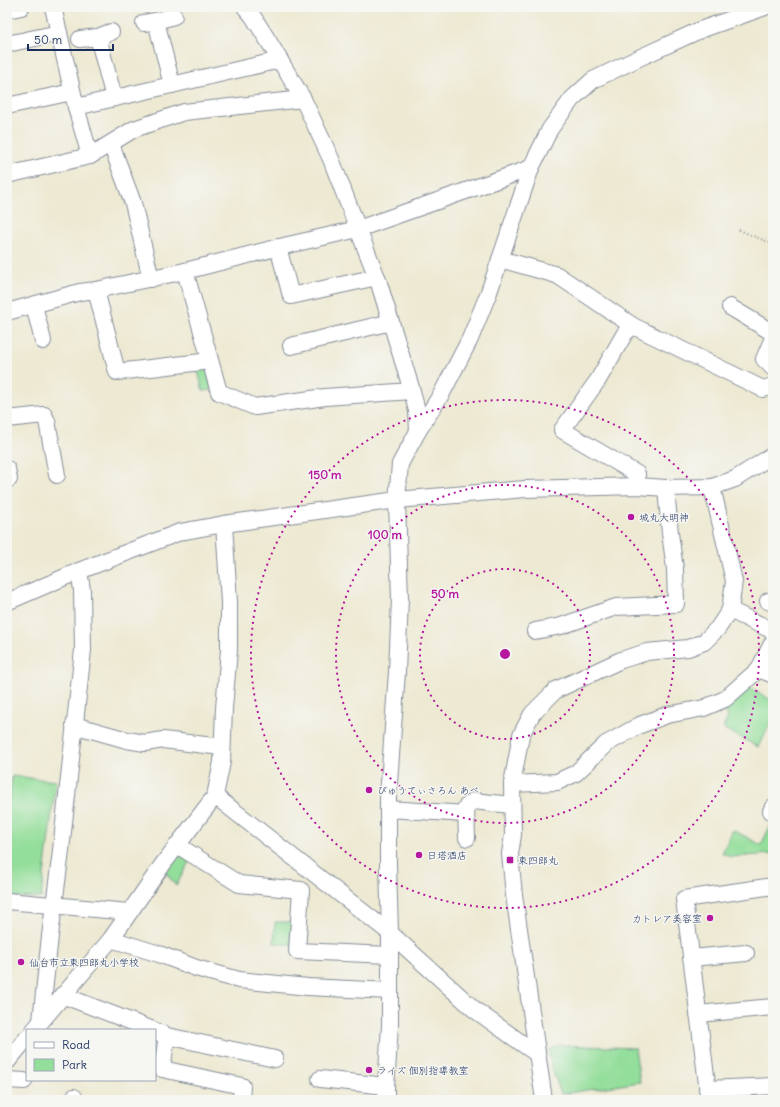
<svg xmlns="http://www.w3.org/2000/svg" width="780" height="1107" viewBox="0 0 780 1107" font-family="Delius,'Klee One',sans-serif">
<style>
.green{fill:#93de9a;stroke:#57867c}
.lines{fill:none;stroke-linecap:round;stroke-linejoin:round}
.minor-casing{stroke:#848c98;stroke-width:18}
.path{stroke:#848c98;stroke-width:2;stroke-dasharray:1 3;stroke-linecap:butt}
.minor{stroke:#fff;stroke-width:16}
.ring{fill:none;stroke:#b5179e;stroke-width:2;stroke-dasharray:2 4}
.poi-dot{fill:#b5179e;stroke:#f6f6f2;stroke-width:1.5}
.labels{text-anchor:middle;stroke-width:3;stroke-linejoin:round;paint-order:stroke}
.poi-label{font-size:10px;fill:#1b2f5e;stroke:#f6f6f2;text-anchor:start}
.centre{fill:#b5179e;stroke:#f6f6f2;stroke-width:2}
.ring-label{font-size:12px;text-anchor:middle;font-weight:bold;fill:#b5179e;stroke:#f6f6f2;stroke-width:3;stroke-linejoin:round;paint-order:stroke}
</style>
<rect width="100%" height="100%" fill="#f6f6f2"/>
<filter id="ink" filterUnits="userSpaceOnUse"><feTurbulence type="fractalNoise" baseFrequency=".025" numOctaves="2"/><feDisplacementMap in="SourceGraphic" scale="8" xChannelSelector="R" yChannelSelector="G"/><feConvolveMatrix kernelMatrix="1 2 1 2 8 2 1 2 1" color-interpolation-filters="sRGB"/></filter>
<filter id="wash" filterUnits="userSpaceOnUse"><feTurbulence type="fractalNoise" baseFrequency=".012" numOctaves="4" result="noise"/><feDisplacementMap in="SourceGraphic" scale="16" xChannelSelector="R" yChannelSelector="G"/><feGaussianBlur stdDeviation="0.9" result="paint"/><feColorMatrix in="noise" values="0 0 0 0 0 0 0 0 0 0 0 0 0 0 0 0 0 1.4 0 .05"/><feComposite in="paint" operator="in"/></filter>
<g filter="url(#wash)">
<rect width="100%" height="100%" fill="#ede9d2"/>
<g class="green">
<path d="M 207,365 L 212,390 L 203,391 L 197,368 Z"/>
<path d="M 749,687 L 773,701 L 773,719 L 758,747 L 723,728 L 728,717 L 723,707 Z"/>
<path d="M 12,776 L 56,781 L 41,898 L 7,897 L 7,813 Z"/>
<path d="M 772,822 L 773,822 L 773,854 L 731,857 L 722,853 L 733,830 L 761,845 Z"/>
<path d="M 178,852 L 189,862 L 176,886 L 164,870 Z"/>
<path d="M 275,922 L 292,922 L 291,945 L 274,943 Z"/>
<path d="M 560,1045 L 635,1048 L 640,1082 L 561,1094 L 551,1066 L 549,1050 Z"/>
</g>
</g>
<g filter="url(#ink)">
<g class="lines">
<g class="minor-casing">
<g id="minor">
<path d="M 53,7 L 76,107"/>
<path d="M 245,7 L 252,15 L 269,42 L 303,99 L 331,159 L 358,229 L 378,280 L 412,391 L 417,411 L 418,431"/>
<path d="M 7,10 L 21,7"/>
<path d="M 156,21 L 172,85"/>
<path d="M 144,23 L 156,21 L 174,16"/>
<path d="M 98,37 L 114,98"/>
<path d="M 80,39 L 98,37 L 111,32"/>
<path d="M 7,44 L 59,33"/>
<path d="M 7,106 L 72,92"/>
<path d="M 111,144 L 133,203 L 151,279"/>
<path d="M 90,156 L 76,107 L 280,60"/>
<path d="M 7,175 L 90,156 L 134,129 L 184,112 L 303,99"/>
<path d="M 278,247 L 291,296 L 377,277"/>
<path d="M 500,259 L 557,275 L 633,326 L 763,389 L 773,386"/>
<path d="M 185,271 L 219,392 L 255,407 L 325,397 L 412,391"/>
<path d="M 96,290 L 117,372 L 210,361"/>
<path d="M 34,305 L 43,341"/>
<path d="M 730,307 L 773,333"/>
<path d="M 7,312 L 80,292 L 96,290 L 185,271 L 288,245 L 358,229 L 531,168"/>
<path d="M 633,326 L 625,333 L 598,380 L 562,430 L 637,474 L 637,486"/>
<path d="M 773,338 L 764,359 L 773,368"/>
<path d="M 291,346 L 391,322"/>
<path d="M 7,419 L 44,415 L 47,421 L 57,475"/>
<path d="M 7,469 L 9,479"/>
<path d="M 768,601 L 773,603"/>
<path d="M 7,602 L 79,571 L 180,532 L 224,524 L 397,500 L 525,489 L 637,486 L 666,488 L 712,487 L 735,479 L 773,455"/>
<path d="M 730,610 L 773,631"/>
<path d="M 535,631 L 561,626 L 616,607 L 676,604 L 675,569 L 670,533 L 666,488"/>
<path d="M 773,642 L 759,669 L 773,675"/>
<path d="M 74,725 L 127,740 L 145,743 L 163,740 L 222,747"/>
<path d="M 512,784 L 557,782 L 576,773 L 606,744 L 640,725 L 667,715 L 704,708 L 725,699 L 759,669"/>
<path d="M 215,796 L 390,933 L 475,1010 L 537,1054"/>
<path d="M 388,809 L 466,814"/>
<path d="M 771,811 L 773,807"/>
<path d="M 467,838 L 466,807 L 473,801 L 512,805"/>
<path d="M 177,845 L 239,884 L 301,890 L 297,951 L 390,955"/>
<path d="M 7,901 L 129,912"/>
<path d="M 111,939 L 159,954 L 196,968 L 239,980 L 308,987 L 390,991"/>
<path d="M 691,958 L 746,953"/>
<path d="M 62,995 L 153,1030"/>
<path d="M 698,1014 L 773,1007"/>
<path d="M 41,1021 L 50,936 L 60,859 L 83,650 L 82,590 L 79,571"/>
<path d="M 34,1030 L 111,939 L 163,864 L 215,796 L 222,762 L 224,708 L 229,650 L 229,602 L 224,524"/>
<path d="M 155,1031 L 167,1036 L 275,1059"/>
<path d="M 167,1036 L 162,1069 L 242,1086 L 241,1100"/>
<path d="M 7,1062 L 27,1038"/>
<path d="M 320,1079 L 386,1086"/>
<path d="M 7,1080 L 24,1081"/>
<path d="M 707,1089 L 773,1086"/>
<path d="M 74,1100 L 74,1097"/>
<path d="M 386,1100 L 386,1086 L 390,1026 L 390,933 L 388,866 L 388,797 L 397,672 L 400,599 L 397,500 L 400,464 L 418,431 L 442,393 L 470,339 L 489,292 L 531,168 L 550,129 L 572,99 L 593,80 L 641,57 L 700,30 L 765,7"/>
<path d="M 544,1100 L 514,895 L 510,854 L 513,835 L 512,784 L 521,735 L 532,714 L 556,690 L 621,660 L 647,652 L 688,648 L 704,642 L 718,628 L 730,610 L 734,581 L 712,487"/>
<path d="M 709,1100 L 684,899 L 773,886"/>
</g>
</g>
<path class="path" d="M 739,230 L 773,244"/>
<use href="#minor" class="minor"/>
</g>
</g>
<g class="ring">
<circle cx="505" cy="654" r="85"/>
<circle cx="505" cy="654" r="169"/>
<circle cx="505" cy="654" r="254"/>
</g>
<g class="poi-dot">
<circle cx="631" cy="517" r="4"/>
<circle cx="369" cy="790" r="4"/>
<circle cx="419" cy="855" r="4"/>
<rect x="506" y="856" width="8" height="8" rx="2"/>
<circle cx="710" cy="918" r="4"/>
<circle cx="21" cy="962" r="4"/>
<circle cx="369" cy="1070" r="4"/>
</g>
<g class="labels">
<g class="poi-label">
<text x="639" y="521">城丸大明神</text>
<text x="377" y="794">びゅうてぃさろん あべ</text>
<text x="427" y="859">日塔酒店</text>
<text x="518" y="864">東四郎丸</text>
<text x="702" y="922" text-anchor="end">カトレア美容室</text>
<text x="29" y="966">仙台市立東四郎丸小学校</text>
<text x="377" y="1074">ライズ 個別指導教室</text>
</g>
</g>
<circle cx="505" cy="654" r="6" class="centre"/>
<g class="ring-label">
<text x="325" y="479">150 m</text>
<text x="385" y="539">100 m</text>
<text x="445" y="598">50 m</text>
</g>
<rect width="780" height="1107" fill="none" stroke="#f6f6f2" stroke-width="24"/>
<rect x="26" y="1029" width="130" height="52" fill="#f6f6f2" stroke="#9ea6b7"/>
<rect x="34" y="1042" width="20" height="6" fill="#ffffff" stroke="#9ea6b7"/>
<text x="62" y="1049" font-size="12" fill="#1b2f5e">Road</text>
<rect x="34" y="1059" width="20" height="12" fill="#93de9a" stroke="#9ea6b7"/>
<text x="62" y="1069" font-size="12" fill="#1b2f5e">Park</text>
<path d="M28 44v6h85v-6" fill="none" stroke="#1b2f5e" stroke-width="2"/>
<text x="34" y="44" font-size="12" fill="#1b2f5e" stroke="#f6f6f2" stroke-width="3" paint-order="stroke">50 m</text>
</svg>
